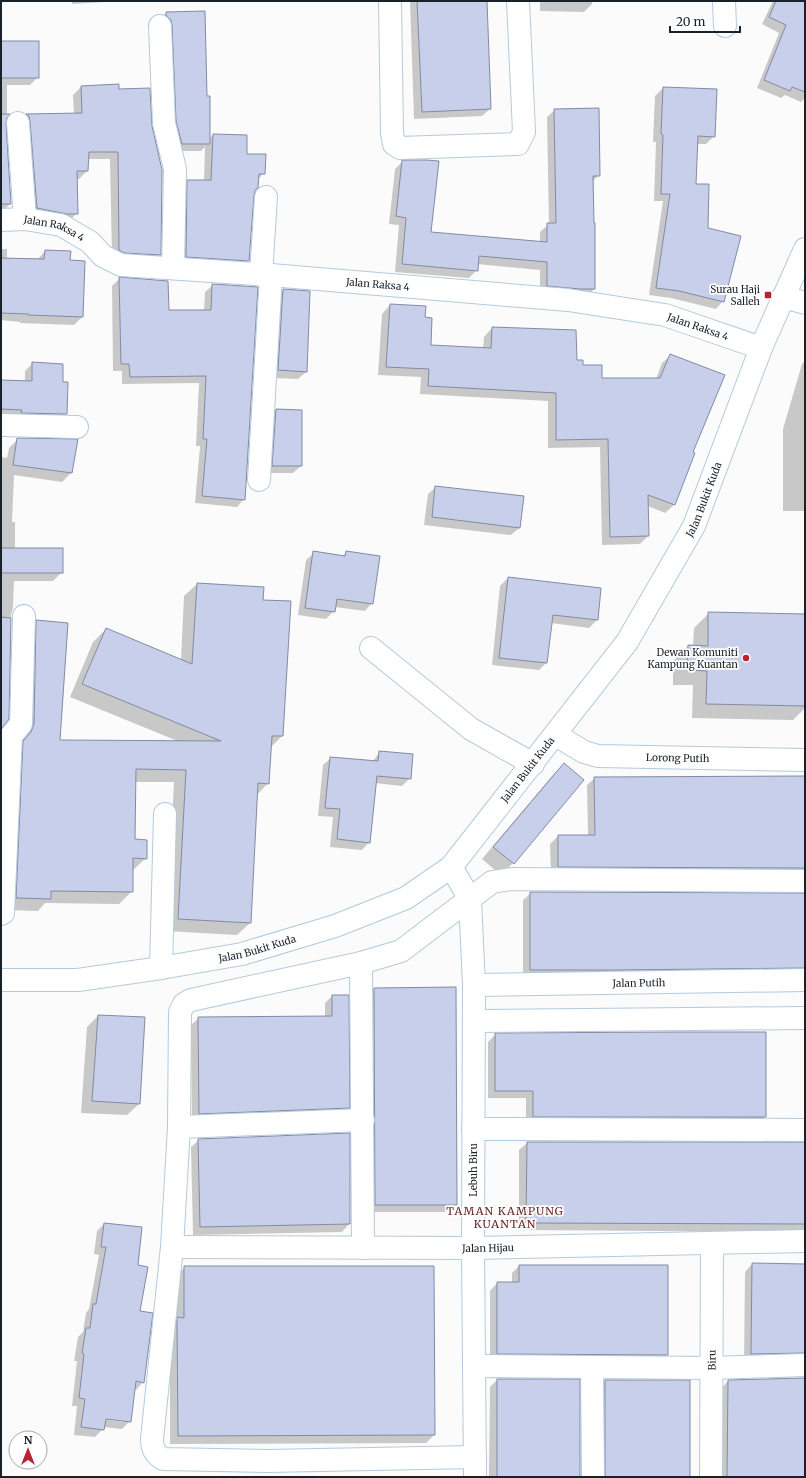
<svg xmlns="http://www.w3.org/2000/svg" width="806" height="1478" viewBox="0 0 806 1478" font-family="Merriweather,serif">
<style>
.shadow{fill:#0003;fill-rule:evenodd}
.building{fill:#c7cfea;stroke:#838aa3}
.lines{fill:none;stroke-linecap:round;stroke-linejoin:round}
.minor-casing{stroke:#b3cade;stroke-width:24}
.minor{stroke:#fff;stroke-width:22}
.poi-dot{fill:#b52430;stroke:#fff;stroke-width:1.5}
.labels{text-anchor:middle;stroke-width:3.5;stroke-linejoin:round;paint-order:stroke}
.street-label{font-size:10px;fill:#192229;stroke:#fff}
.poi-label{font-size:10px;fill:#192229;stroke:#fff;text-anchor:end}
.neighbourhood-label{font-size:11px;letter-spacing:1px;fill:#6c2727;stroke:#fff}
</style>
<rect width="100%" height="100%" fill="#fbfbfb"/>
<g class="shadow">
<path d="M 72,1 L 123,1 L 72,4 Z"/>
<path d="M 410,1 L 486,1 L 490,109 L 482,116 L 414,119 Z"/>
<path d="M 540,1 L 592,1 L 592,4 L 584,12 L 540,11 Z"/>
<path d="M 773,1 L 805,1 L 805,98 L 801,102 L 785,95 L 781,98 L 757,88 L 779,33 L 762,24 Z"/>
<path d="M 204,12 L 206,97 L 209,139 L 213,135 L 246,155 L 264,173 L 257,180 L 255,190 L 248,261 L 241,268 L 178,264 L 180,188 L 188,181 L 204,181 L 205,147 L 201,151 L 174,151 L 159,20 L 166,13 Z"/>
<path d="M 1,42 L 38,77 L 30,85 L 7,85 L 7,115 L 5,124 L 10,204 L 3,211 L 1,211 Z"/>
<path d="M 81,87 L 118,90 L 151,126 L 160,255 L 152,262 L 112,258 L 110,159 L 87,159 L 87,171 L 79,179 L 76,179 L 77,213 L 69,221 L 29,216 L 19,122 L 26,115 L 74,114 L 73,95 Z"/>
<path d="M 663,88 L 714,136 L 706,144 L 696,144 L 695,185 L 707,229 L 723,301 L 716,309 L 671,298 L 649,295 L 663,201 L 654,201 L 656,142 L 653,142 L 655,96 Z"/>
<path d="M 555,110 L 599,175 L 592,182 L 594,289 L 587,297 L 540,293 L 540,270 L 477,264 L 477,270 L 469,278 L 395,272 L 399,225 L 389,224 L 395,169 L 403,161 L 430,233 L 540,243 L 540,232 L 549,224 L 547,117 Z"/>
<path d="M 1,249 L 7,249 L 7,259 L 37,260 L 45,251 L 69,261 L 82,317 L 74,325 L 20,323 L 20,322 L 1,320 Z"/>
<path d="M 120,278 L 168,311 L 204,311 L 205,292 L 213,285 L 244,499 L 237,507 L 195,503 L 200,446 L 196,446 L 199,383 L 122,384 L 122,371 L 113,371 L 112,286 Z"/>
<path d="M 283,290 L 306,372 L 298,379 L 271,378 L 275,298 Z"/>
<path d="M 390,305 L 424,318 L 430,346 L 483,349 L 484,337 L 492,328 L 576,361 L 601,379 L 656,379 L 662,363 L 671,355 L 692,453 L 693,453 L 674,505 L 665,513 L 648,506 L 648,536 L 640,544 L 602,545 L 600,447 L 548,448 L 548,401 L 420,394 L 421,377 L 378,375 L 382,314 Z"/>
<path d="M 805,361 L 805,511 L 783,511 L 783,429 L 802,364 Z"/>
<path d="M 33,363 L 62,383 L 66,414 L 58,422 L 1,417 L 1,381 L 25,382 L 25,371 Z"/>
<path d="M 276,410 L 301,466 L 293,473 L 265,473 L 268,418 Z"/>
<path d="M 18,439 L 71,473 L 62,482 L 14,475 L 12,522 L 15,522 L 15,549 L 62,572 L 53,581 L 14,581 L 13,608 L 11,615 L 8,719 L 1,727 L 1,457 L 7,458 L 9,448 Z"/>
<path d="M 436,487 L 519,528 L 511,535 L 424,525 L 428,494 Z"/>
<path d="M 314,553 L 342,557 L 346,553 L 372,603 L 365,611 L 335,607 L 334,611 L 326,619 L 298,615 L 306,560 Z"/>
<path d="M 508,578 L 600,589 L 597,620 L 589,628 L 551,623 L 546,663 L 539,670 L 492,665 L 500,586 Z"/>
<path d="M 197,584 L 263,588 L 262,601 L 282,736 L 270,748 L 268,783 L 257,795 L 250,923 L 237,935 L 166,931 L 174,782 L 135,782 L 134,840 L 146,858 L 132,871 L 132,891 L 119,904 L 45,903 L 38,911 L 4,910 L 24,634 L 37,621 L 59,741 L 180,742 L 70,697 L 93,642 L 106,629 L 181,660 L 184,596 Z"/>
<path d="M 709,613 L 805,615 L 805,708 L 793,720 L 692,718 L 693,685 L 673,685 L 673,661 L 688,646 L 693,647 L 694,628 Z"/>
<path d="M 380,752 L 410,778 L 402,786 L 375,783 L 369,842 L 362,850 L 330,847 L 333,817 L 318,816 L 323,765 L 331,758 L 372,762 Z"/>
<path d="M 564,764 L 583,780 L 513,863 L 501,875 L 482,859 L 552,776 Z"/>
<path d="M 805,777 L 805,879 L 551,874 L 550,844 L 558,836 L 588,836 L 587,785 L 595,778 Z"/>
<path d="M 531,893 L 805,894 L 805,978 L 523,977 L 523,900 Z"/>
<path d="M 374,989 L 456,1204 L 448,1212 L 368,1212 L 366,996 Z"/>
<path d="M 332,996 L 349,1108 L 341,1115 L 192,1121 L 191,1025 L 199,1018 L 325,1017 L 325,1003 Z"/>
<path d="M 98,1016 L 139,1104 L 127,1115 L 81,1113 L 87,1027 Z"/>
<path d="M 496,1034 L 765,1117 L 757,1125 L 526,1124 L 526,1098 L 488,1098 L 488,1042 Z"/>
<path d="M 199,1140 L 349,1224 L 342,1232 L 193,1235 L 191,1147 Z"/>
<path d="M 527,1143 L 805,1143 L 805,1232 L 519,1230 L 519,1150 Z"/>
<path d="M 104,1224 L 137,1266 L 143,1382 L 136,1390 L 134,1390 L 130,1421 L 122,1429 L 103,1427 L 103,1429 L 95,1437 L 74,1435 L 77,1406 L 72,1406 L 77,1361 L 74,1361 L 78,1337 L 83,1332 L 86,1313 L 89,1309 L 99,1255 L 94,1254 L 97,1231 ZM 101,1417 L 125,1420 L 125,1422 L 100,1419 Z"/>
<path d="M 752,1264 L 805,1265 L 805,1363 L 744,1361 L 745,1272 Z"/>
<path d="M 519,1266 L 667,1355 L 660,1362 L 490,1361 L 490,1291 L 497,1283 L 512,1283 L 512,1273 Z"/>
<path d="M 185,1267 L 434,1435 L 426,1443 L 170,1444 L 170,1326 L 177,1319 L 177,1275 Z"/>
<path d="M 805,1378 L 805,1477 L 720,1477 L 721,1389 L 728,1381 Z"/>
<path d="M 497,1380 L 579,1477 L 489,1477 L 490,1387 Z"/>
<path d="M 605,1381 L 689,1477 L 598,1477 L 597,1388 Z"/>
</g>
<g class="building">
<path d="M 417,1 L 487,1 L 491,109 L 422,112 Z"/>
<path d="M 776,1 L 805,1 L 805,92 L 792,87 L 790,91 L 764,80 L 786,25 L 769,17 Z"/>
<path d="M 205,11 L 207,96 L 210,96 L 210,144 L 182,144 L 176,121 L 172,25 L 171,20 L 166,15 L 166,12 Z"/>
<rect x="1" y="41" width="38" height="37"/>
<path d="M 119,84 L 119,89 L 150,88 L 152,126 L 162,170 L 161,255 L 124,253 L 119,250 L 118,152 L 89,152 L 88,171 L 77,171 L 78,214 L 67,214 L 37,208 L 30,122 L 29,116 L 26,114 L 82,113 L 81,86 Z"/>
<path d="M 663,87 L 717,89 L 715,137 L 698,136 L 696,184 L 709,184 L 708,228 L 741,236 L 724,302 L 679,291 L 656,288 L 670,194 L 661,194 L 663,135 L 661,134 Z"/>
<path d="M 599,108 L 600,176 L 593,176 L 594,223 L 595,223 L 595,289 L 580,289 L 547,286 L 547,262 L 479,256 L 478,271 L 402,264 L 406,218 L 396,216 L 402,160 L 426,160 L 439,161 L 431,232 L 547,242 L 547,223 L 556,223 L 554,109 Z"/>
<path d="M 1,114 L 10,114 L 7,118 L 6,124 L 11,204 L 1,204 Z"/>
<path d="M 213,134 L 247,135 L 247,154 L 266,154 L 265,174 L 259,174 L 258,188 L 255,190 L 254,196 L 249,261 L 186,257 L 187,180 L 211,180 Z"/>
<path d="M 45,250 L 71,251 L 70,260 L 85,261 L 83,317 L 28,315 L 28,314 L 1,313 L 1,258 L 44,259 Z"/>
<path d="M 119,277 L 168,281 L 169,310 L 211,310 L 212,284 L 258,287 L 245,500 L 202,496 L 207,439 L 203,439 L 206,376 L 130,377 L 129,364 L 121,364 Z"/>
<path d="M 283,289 L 310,291 L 307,372 L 278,370 Z"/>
<path d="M 390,304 L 426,306 L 425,317 L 432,318 L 431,345 L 491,348 L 492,327 L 576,330 L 577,360 L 583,360 L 583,365 L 602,365 L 602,378 L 660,378 L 670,354 L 725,375 L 693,452 L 695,453 L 675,505 L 648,495 L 649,536 L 610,537 L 608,439 L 556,440 L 556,393 L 428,386 L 429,369 L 386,367 Z"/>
<path d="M 32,362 L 63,364 L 63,382 L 68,382 L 67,414 L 21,413 L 22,410 L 1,409 L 1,380 L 32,381 Z"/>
<path d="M 276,409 L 302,410 L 302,466 L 272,466 Z"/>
<path d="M 17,438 L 78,439 L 72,473 L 13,465 Z"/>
<path d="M 435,486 L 524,496 L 520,528 L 432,517 Z"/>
<rect x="1" y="548" width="62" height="25"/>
<path d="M 313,551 L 345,556 L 346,551 L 380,556 L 373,604 L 337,599 L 335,612 L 305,608 Z"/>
<path d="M 508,577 L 601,588 L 598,620 L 553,615 L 547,663 L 499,658 Z"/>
<path d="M 197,583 L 264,587 L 263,600 L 291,601 L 283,736 L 272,736 L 269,784 L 258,783 L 251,923 L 178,919 L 186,770 L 136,769 L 135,839 L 147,840 L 147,859 L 133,858 L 133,892 L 51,891 L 51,899 L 16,898 L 23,741 L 31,732 L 34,724 L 36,620 L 68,623 L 60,740 L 221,741 L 82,684 L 106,628 L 192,664 Z"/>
<path d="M 708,612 L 805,614 L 805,706 L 706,704 L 707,671 L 687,670 L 688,645 L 708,646 Z"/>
<path d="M 1,617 L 11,618 L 9,719 L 1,729 Z"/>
<path d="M 379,751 L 413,754 L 411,779 L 377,776 L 370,843 L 337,839 L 340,809 L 325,808 L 330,757 L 378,761 Z"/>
<path d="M 564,763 L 584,780 L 514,864 L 493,847 Z"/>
<path d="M 805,776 L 805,868 L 558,867 L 558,835 L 595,835 L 594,777 Z"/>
<path d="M 530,892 L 805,893 L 805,968 L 614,970 L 530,970 Z"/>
<path d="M 456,987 L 457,1205 L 375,1205 L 374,988 Z"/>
<path d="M 332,995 L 349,995 L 350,1108 L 199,1114 L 198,1017 L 332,1016 Z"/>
<path d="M 98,1015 L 145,1017 L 140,1104 L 92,1101 Z"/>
<path d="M 675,1032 L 766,1032 L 766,1117 L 533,1117 L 533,1091 L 495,1091 L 495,1033 Z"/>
<path d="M 350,1133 L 350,1224 L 200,1227 L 198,1139 Z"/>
<path d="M 527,1142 L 805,1142 L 805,1224 L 526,1223 Z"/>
<path d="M 104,1223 L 142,1227 L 138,1265 L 148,1267 L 140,1311 L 153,1313 L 144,1383 L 136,1381 L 131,1422 L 106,1419 L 104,1430 L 81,1427 L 85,1399 L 79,1398 L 84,1354 L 82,1353 L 86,1328 L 90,1328 L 93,1304 L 96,1304 L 106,1247 L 101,1247 Z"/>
<path d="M 752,1263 L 805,1264 L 805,1353 L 751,1354 Z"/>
<path d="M 519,1265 L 668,1265 L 668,1355 L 497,1354 L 497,1282 L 519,1282 Z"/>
<path d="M 184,1266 L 434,1266 L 435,1435 L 178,1436 L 177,1320 L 177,1317 L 184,1318 Z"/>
<path d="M 805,1378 L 805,1477 L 727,1477 L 728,1380 Z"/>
<rect x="497" y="1379" width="83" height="98"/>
<rect x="605" y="1380" width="85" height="97"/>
</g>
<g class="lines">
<g class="minor-casing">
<g id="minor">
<path d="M 390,1 L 392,133 L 394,144 L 400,148 L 518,144 L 524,132 L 518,1"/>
<path d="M 724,1 L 725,26"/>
<path d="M 160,26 L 164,123 L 175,169 L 173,268"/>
<path d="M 18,123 L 25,219"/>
<path id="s1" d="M 1,220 L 25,219 L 61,225 L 90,242 L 103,256 L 121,265 L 271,275 L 568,300 L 665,315 L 761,348"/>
<path d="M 261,275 L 266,197"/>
<path d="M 783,297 L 805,303"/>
<path d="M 1,425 L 77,427"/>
<path d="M 259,480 L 271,275"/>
<path d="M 371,648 L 471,729 L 533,764"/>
<path id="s2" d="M 556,735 L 584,752 L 598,756 L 805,760"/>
<path d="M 451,867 L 470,899 L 474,985 L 473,1248 L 475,1477"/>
<path d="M 1,914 L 3,913 L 11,736 L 21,724 L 24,616"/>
<path d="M 361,963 L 363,1248"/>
<path d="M 161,968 L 165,814"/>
<path id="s3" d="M 1,980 L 78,980 L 161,968 L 242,954 L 335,926 L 406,898 L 451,867 L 627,642 L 694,526 L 761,348 L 805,249"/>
<path id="s4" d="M 474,985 L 805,980"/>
<path d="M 474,1021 L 805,1018"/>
<path d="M 179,1127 L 363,1120"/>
<path d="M 473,1129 L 805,1130"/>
<path id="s5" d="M 172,1247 L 473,1248 L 805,1241"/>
<path d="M 474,1366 L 711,1368 L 805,1365"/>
<path d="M 592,1367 L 593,1477"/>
<path d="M 475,1457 L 267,1461 L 163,1459 C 155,1454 152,1449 152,1439 L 172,1247 L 179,1127 L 180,1012 L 184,1004 L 191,1000 L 361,963 L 401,951 L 492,882 L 511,879 L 805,881"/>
<path id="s6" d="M 711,1477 L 712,1243"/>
</g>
</g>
<use href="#minor" class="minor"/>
</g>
<g class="poi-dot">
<rect x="764" y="291" width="8" height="8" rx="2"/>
<circle cx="746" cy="658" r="4"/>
</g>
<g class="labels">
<g class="street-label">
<text dy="4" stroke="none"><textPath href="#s1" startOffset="55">Jalan Raksa 4</textPath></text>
<text dy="4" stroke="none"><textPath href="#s1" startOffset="391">Jalan Raksa 4</textPath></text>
<text dy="4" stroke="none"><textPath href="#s1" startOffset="715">Jalan Raksa 4</textPath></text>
<text dy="4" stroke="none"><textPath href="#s3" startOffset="919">Jalan Bukit Kuda</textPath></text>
<text dy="4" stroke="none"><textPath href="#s2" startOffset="127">Lorong Putih</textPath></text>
<text dy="4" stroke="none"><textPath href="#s3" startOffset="595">Jalan Bukit Kuda</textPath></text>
<text dy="4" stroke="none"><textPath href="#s3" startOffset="259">Jalan Bukit Kuda</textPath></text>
<text dy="4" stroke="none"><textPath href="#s4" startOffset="165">Jalan Putih</textPath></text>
<text transform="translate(473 1170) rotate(-90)" y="4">Lebuh Biru</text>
<text dy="4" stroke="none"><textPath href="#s5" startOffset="316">Jalan Hijau</textPath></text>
<text dy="4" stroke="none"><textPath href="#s6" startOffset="117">Biru</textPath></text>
</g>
<g class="poi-label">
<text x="760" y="293">Surau Haji<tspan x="760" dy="12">Salleh</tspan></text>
<text x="738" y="656">Dewan Komuniti<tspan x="738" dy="12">Kampung Kuantan</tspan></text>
</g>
<g class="neighbourhood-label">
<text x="505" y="1215">TAMAN KAMPUNG<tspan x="505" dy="13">KUANTAN</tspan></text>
</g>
</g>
<rect width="806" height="1478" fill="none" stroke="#192229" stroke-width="4"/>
<g transform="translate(28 1450)"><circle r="19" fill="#ffffff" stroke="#a3a7a9"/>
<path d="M0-3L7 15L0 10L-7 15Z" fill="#b52430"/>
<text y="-6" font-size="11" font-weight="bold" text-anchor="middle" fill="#192229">N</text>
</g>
<path d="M670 26v6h70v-6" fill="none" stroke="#192229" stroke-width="2"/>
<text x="676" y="26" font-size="12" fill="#192229" stroke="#ffffff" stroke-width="3" paint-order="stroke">20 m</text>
</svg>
